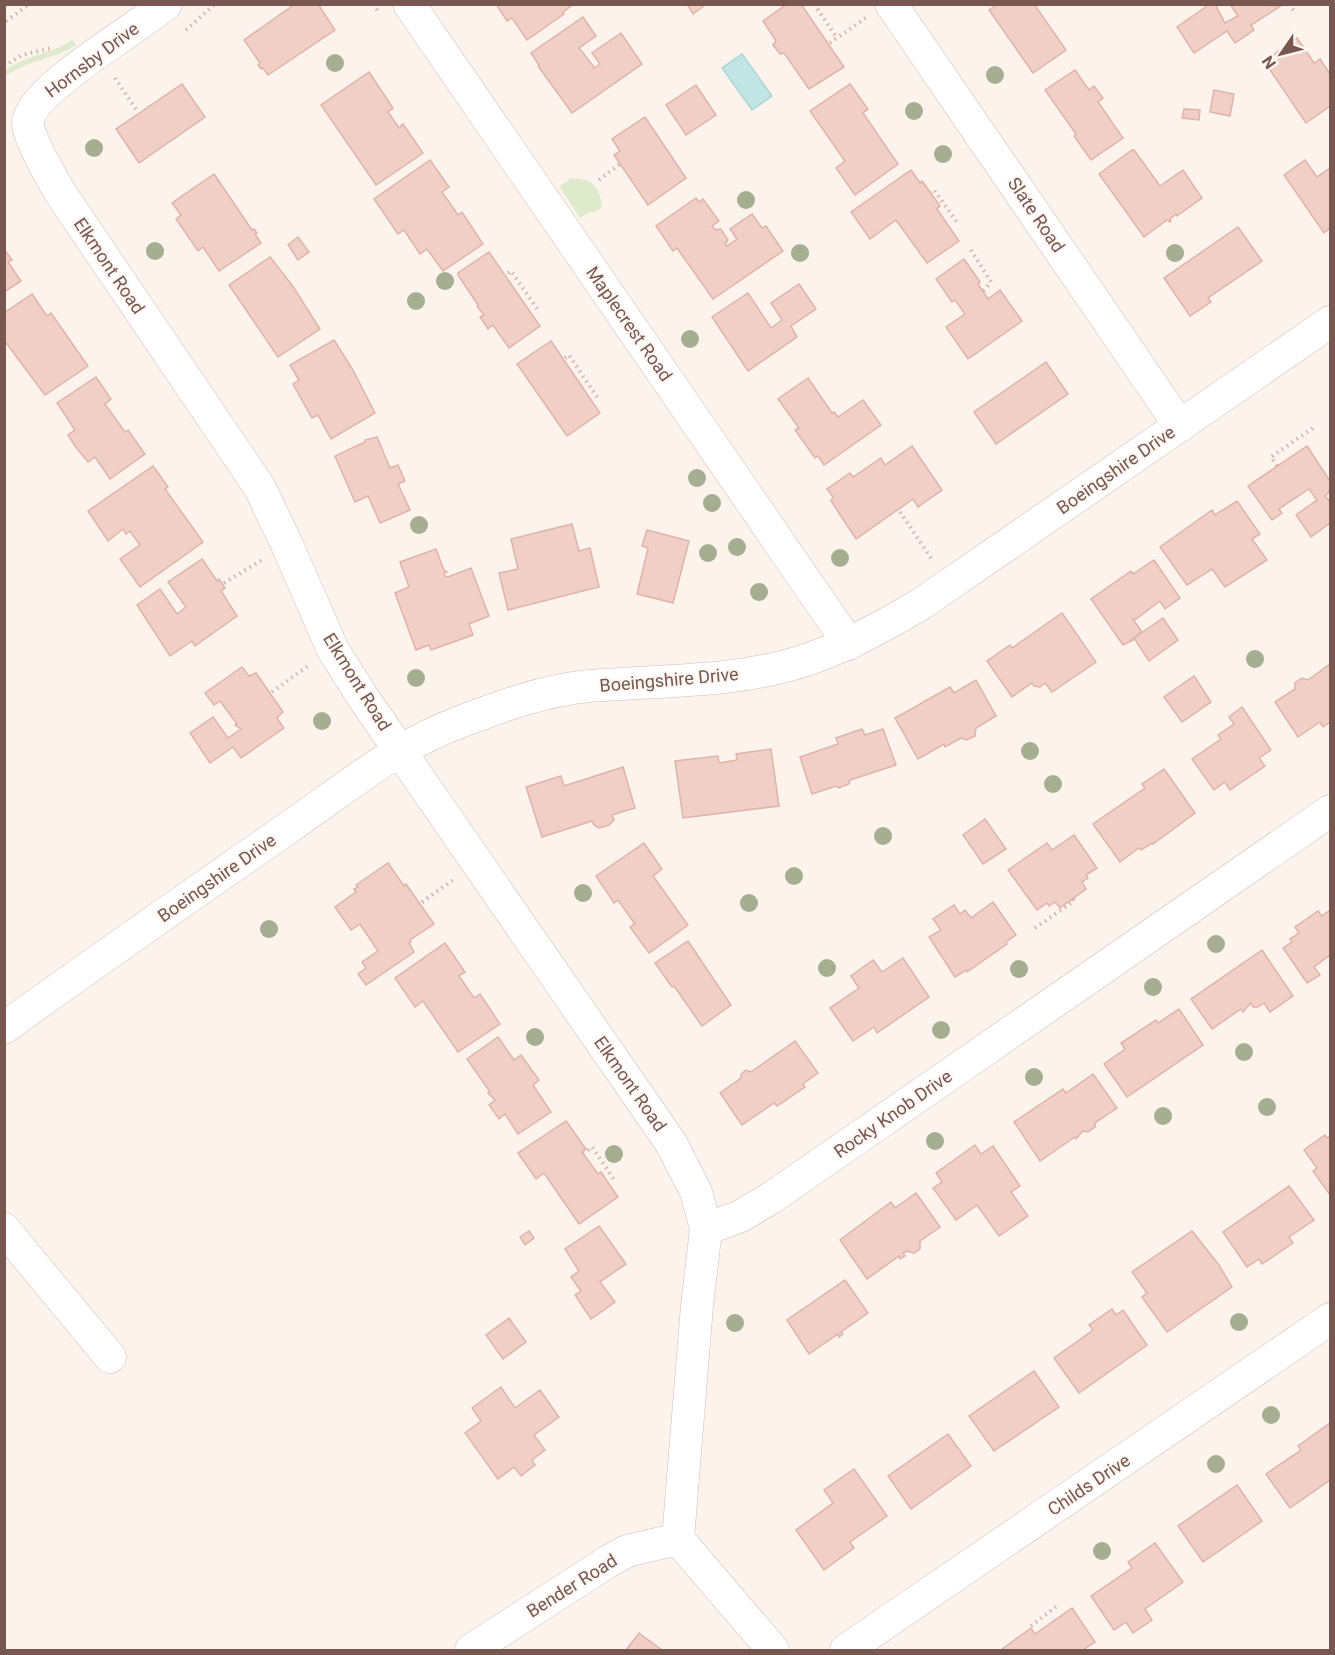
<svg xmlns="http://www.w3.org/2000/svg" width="1335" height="1655" viewBox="0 0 1335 1655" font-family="Roboto,sans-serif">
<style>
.green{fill:#ddeacb}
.water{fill:#c2e5e4;stroke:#a9d6d5;stroke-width:1.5}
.building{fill:#f0cfc6;stroke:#e1b3a8;stroke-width:1.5}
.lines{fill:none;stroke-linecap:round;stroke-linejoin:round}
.minor-casing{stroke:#d1bcb5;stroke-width:33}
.path{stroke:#d5b2a9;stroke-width:4;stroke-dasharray:1.5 4.5;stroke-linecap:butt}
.minor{stroke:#fff;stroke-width:32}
.tree{fill:#a5ae91}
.labels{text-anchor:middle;stroke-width:4.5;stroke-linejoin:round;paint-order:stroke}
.street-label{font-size:18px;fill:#775750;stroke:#fef8f4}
</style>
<rect width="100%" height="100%" fill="#fcf3ed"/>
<g class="green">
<path d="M 72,40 L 76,45 C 54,59 29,60 7,75 L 5,71 C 27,54 50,55 72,40 Z"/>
<path d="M 569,178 C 591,179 599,184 602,207 L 593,213 L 590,212 L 580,218 L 559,186 L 569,180 Z"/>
</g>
<path class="water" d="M 742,54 L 772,96 L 752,110 L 722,68 Z"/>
<g class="building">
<path d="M 295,4 L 318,4 L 335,30 L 268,75 L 263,68 L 261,69 L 258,65 L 260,63 L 244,40 Z"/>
<path d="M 496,4 L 574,4 L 563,12 L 564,14 L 527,40 L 512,18 L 507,21 Z"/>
<path d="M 687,4 L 706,4 L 693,14 Z"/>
<path d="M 787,4 L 801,4 L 844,67 L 809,89 L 784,53 L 780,54 L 773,45 L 776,41 L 763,21 Z"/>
<path d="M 998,4 L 1034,4 L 1066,50 L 1033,73 L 989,10 Z"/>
<path d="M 1210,4 L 1215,4 L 1225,23 L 1238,16 L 1230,4 L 1281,6 L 1251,25 L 1254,30 L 1235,43 L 1227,31 L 1194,53 L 1177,27 Z"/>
<path d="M 583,17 L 596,36 L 579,48 L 594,67 L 593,69 L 600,64 L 592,53 L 621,33 L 642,64 L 572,113 L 538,66 L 539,65 L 531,53 Z"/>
<path d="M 1297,38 L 1314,63 L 1320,59 L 1330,74 L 1330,106 L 1306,123 L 1264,61 Z"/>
<path d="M 1075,70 L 1089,90 L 1094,86 L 1103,98 L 1098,102 L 1123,138 L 1091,160 L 1074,136 L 1076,134 L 1045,90 Z"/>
<path d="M 369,72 L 393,108 L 388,112 L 399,128 L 403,124 L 423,153 L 376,185 L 321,105 Z"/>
<path d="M 182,84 L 205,117 L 139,163 L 116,129 Z"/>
<path d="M 850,84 L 868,109 L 863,113 L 898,164 L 855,195 L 836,168 L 845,161 L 810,111 Z"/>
<path d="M 696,85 L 716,115 L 686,135 L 666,105 Z"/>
<path d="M 1214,90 L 1234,94 L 1230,116 L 1210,112 Z"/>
<path d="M 1184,109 L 1200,110 L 1199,120 L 1182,118 Z"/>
<path d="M 645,117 L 686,178 L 648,205 L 614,155 L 620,151 L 612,139 Z"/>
<path d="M 1132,150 L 1134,150 L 1160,186 L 1183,170 L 1202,198 L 1177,216 L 1176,214 L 1170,219 L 1171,221 L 1170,222 L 1167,220 L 1144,237 L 1099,174 Z"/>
<path d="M 430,160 L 449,187 L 442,192 L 458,215 L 462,212 L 483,244 L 443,271 L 427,249 L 420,254 L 404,230 L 398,234 L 374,199 Z"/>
<path d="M 1305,160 L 1317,177 L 1330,168 L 1330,228 L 1324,233 L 1284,175 Z"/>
<path d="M 911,170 L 920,183 L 922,181 L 940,206 L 937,209 L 959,241 L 927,263 L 896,220 L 870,239 L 851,212 Z"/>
<path d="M 214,174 L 252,230 L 254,229 L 257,233 L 255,234 L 261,243 L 219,271 L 203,247 L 198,251 L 176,219 L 181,215 L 172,203 Z"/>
<path d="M 696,198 L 699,202 L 703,199 L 719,221 L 712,226 L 716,230 L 721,229 L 728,240 L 725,244 L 727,246 L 737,239 L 730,229 L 752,214 L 762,228 L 766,226 L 783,251 L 713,299 L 677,248 L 673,251 L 656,226 Z"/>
<path d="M 1238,227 L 1262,261 L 1208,298 L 1211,302 L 1190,316 L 1164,278 Z"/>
<path d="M 298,237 L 309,252 L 298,260 L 288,245 Z"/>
<path d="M 4,249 L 12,260 L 8,262 L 21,281 L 4,292 Z"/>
<path d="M 489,252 L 540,326 L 509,348 L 493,325 L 488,329 L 480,317 L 484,315 L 477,306 L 478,305 L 458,275 L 458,273 Z"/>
<path d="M 270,257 L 292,285 L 320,329 L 278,357 L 229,285 Z"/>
<path d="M 964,259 L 980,282 L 978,284 L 988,299 L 1000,290 L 1022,321 L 968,359 L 946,327 L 965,314 L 955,300 L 952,302 L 936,279 Z"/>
<path d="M 799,284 L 816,309 L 791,326 L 797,337 L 748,371 L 712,317 L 748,293 L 771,328 L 782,320 L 771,303 Z"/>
<path d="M 32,294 L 47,316 L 51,313 L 88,366 L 45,395 L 4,340 L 4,313 Z"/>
<path d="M 334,340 L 353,370 L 375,413 L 331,439 L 318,415 L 312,418 L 293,384 L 299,380 L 290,365 Z"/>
<path d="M 551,341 L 600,413 L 567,436 L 517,364 Z"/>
<path d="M 1046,362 L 1068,394 L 996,444 L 974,412 Z"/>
<path d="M 96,377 L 111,399 L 105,404 L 125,432 L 128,430 L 145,454 L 110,479 L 95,457 L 88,462 L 75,446 L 68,435 L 75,430 L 57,403 Z"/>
<path d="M 808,378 L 832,413 L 834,412 L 838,417 L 863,400 L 881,425 L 824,465 L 818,456 L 815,458 L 795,430 L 799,428 L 778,399 Z"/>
<path d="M 377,437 L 390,468 L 398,465 L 405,481 L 398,484 L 410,510 L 380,523 L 368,496 L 355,502 L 335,456 L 365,442 L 365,440 Z"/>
<path d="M 912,446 L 942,490 L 918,507 L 913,499 L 856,539 L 831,501 L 833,497 L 827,489 L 850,473 L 853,477 L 881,458 L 885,465 Z"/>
<path d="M 1307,446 L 1330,481 L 1330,491 L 1325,496 L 1330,502 L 1330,523 L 1311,537 L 1296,515 L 1317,500 L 1309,489 L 1279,509 L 1282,513 L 1272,520 L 1248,486 Z"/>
<path d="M 153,466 L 168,487 L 165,489 L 203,542 L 140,587 L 120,559 L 140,545 L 132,534 L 130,531 L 126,534 L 123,529 L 108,541 L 88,511 Z"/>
<path d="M 1237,501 L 1260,534 L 1252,539 L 1267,560 L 1225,587 L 1212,569 L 1187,585 L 1160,547 L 1212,510 L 1215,515 Z"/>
<path d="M 572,524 L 579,551 L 590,548 L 599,587 L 508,610 L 499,573 L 518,569 L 511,539 Z"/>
<path d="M 647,530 L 689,541 L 673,603 L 637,594 L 648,548 L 642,546 Z"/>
<path d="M 436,549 L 444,570 L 447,572 L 444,573 L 445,576 L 448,577 L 471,568 L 489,616 L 469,624 L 473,635 L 431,650 L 429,645 L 416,650 L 395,593 L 409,587 L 400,562 Z"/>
<path d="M 202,559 L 217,581 L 219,579 L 225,588 L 221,591 L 237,616 L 195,646 L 192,641 L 170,656 L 137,605 L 160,589 L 177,614 L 186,607 L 168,582 Z"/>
<path d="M 1154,560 L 1180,598 L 1165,609 L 1160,601 L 1136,619 L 1133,619 L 1142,632 L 1132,639 L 1133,640 L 1123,645 L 1091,599 L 1131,571 L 1133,574 Z"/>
<path d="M 1062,613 L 1096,662 L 1052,692 L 1045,683 L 1040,687 L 1034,686 L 1032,683 L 1012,697 L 987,661 L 1010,645 L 1012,648 Z"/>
<path d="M 1163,618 L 1178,640 L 1149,661 L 1134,638 Z"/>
<path d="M 1330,664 L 1330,722 L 1323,727 L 1320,722 L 1298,737 L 1275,702 L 1295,689 L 1295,683 L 1302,678 L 1308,680 Z"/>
<path d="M 242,667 L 249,676 L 256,673 L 283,712 L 277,718 L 284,728 L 241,758 L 233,747 L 210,763 L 190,733 L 213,717 L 228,738 L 241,729 L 235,725 L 237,724 L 220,701 L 214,705 L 205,693 Z"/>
<path d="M 1194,676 L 1211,702 L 1182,722 L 1164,697 Z"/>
<path d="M 976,680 L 996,716 L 976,728 L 975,736 L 967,740 L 961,738 L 945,747 L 944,744 L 918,759 L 895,718 L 950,687 L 954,693 Z"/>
<path d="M 1242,707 L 1271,750 L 1259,758 L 1265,766 L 1230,790 L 1225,782 L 1214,790 L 1192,759 L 1221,739 L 1218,735 L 1234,724 L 1229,717 Z"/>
<path d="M 862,729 L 865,735 L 883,729 L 896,765 L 850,780 L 849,784 L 839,788 L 836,786 L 812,794 L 800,757 L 838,744 L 836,738 Z"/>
<path d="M 771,749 L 779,806 L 683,818 L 675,761 L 718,756 L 719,763 L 737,760 L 736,754 Z"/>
<path d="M 623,767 L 635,808 L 612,815 L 614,820 L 609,825 L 599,828 L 594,825 L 592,821 L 542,837 L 526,787 L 561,776 L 564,786 Z"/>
<path d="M 1164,769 L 1195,813 L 1153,844 L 1152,843 L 1141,850 L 1139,848 L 1120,862 L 1093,824 L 1145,788 L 1142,784 Z"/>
<path d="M 985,819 L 1006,849 L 983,864 L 963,835 Z"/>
<path d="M 1074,835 L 1097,868 L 1086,875 L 1088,878 L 1082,882 L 1086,889 L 1060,908 L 1055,902 L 1049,906 L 1047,903 L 1037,910 L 1008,870 L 1047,843 L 1052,850 Z"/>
<path d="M 644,843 L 662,869 L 653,876 L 688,925 L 649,953 L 630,927 L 635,924 L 618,900 L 614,903 L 596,876 Z"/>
<path d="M 388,863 L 404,886 L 406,884 L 434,924 L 410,940 L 411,942 L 409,943 L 414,952 L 366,985 L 358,974 L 366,968 L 362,962 L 378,951 L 360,924 L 351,930 L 335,907 L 356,892 L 354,889 L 358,887 L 356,885 Z"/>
<path d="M 993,902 L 1016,935 L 1006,942 L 1007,944 L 967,972 L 966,970 L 955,977 L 929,937 L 941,930 L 933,919 L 954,905 L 960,914 L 965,910 L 971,918 Z"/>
<path d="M 1330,910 L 1330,955 L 1314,967 L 1320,975 L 1307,983 L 1283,948 L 1292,942 L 1290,939 L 1299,933 L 1295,927 L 1318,911 L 1322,916 Z"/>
<path d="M 688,941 L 731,1005 L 702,1026 L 674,986 L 672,987 L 655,963 Z"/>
<path d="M 445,943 L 465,972 L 459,976 L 474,998 L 480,994 L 500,1024 L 458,1052 L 423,1001 L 415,1007 L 395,978 Z"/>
<path d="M 1262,950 L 1293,996 L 1270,1012 L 1264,1003 L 1258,1007 L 1253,1007 L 1251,1003 L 1243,1012 L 1241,1009 L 1212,1029 L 1191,999 Z"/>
<path d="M 903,958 L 929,997 L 877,1033 L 874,1027 L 853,1041 L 830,1008 L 859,988 L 851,976 L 873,960 L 882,972 Z"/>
<path d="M 1179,1009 L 1203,1045 L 1127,1097 L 1104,1064 L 1125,1049 L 1121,1043 L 1156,1020 L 1158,1023 Z"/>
<path d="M 498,1037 L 514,1060 L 521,1055 L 539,1080 L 533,1085 L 551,1112 L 518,1134 L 505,1114 L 499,1119 L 489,1105 L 495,1100 L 488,1093 L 490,1092 L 467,1059 Z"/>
<path d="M 795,1041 L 818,1073 L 803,1084 L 805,1087 L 777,1106 L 774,1103 L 742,1125 L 720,1093 L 741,1078 L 741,1074 L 746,1070 L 751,1072 Z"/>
<path d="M 1093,1074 L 1117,1108 L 1095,1123 L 1095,1127 L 1088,1132 L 1083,1131 L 1076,1139 L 1075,1137 L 1040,1161 L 1014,1122 L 1063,1089 L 1066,1093 Z"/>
<path d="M 566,1121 L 586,1149 L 582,1152 L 598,1174 L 601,1172 L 618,1197 L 579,1224 L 544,1173 L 536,1179 L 518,1153 Z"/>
<path d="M 1325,1135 L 1327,1138 L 1330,1136 L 1330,1195 L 1313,1171 L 1317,1168 L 1304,1150 Z"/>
<path d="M 975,1145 L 981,1154 L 993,1146 L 1020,1186 L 1011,1192 L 1028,1216 L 999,1236 L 977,1205 L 956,1220 L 933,1188 L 942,1182 L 936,1173 Z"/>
<path d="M 1289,1186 L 1314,1220 L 1289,1237 L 1293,1243 L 1262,1264 L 1259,1259 L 1247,1267 L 1223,1232 Z"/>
<path d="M 916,1193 L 940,1227 L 920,1241 L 920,1249 L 914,1253 L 907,1251 L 903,1253 L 905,1256 L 900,1259 L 899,1256 L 867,1279 L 840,1240 L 891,1202 L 895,1208 Z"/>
<path d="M 599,1226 L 626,1264 L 600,1282 L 615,1302 L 591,1319 L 575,1295 L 581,1291 L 571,1277 L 579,1271 L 565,1249 Z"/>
<path d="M 529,1231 L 534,1238 L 525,1245 L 520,1237 Z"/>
<path d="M 1192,1231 L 1219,1265 L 1232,1287 L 1167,1332 L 1142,1297 L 1147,1293 L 1132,1272 Z"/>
<path d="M 845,1280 L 868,1313 L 841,1332 L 843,1334 L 839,1337 L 838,1334 L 809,1354 L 787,1320 Z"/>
<path d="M 1112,1309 L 1116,1315 L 1123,1310 L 1147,1345 L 1079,1393 L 1054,1358 L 1093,1330 L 1089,1325 Z"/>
<path d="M 509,1318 L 526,1342 L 503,1359 L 486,1335 Z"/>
<path d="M 1034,1371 L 1059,1407 L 994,1451 L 969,1416 Z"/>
<path d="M 501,1387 L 515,1408 L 540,1390 L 559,1417 L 534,1435 L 545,1450 L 532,1460 L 535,1465 L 521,1476 L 514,1467 L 498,1479 L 465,1433 L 481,1421 L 472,1408 Z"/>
<path d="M 1330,1423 L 1330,1480 L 1290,1508 L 1266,1474 L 1301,1450 L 1298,1446 Z"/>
<path d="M 948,1434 L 971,1466 L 911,1509 L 888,1476 Z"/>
<path d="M 854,1469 L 887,1516 L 850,1542 L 854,1548 L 824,1570 L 796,1530 L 833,1503 L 824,1490 Z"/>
<path d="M 1237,1485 L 1262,1521 L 1203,1562 L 1178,1526 Z"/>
<path d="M 1155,1543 L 1183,1582 L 1145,1609 L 1152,1620 L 1133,1633 L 1126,1622 L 1114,1630 L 1091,1596 L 1132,1568 L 1128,1562 Z"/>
<path d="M 1072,1608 L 1095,1642 L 1083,1650 L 1001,1650 L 1031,1628 L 1035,1634 Z"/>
<path d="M 639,1633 L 662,1650 L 626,1650 Z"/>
</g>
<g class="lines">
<g class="minor-casing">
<g id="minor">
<path d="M 166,4 C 140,27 29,90 28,123 C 28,138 53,180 61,194 L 260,488 L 288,547 L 333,650 L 364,699 L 671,1143 L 696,1192 L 706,1229"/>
<path d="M 409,4 L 849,644"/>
<path d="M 891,4 L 1180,426"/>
<path d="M 4,1028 C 98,960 193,894 288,828 C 343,790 397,745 460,722 C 501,706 546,690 589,686 C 660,680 731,683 800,662 C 844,648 882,627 921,604 L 1330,322"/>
<path d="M 4,1229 L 110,1357"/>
<path d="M 678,1539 L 697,1306 L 706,1229 L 741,1216 L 771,1198 L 1330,811"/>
<path d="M 471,1650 L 609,1561 L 627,1551 L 678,1539 L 773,1650"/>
<path d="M 846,1650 L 1330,1319"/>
</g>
</g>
<g class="path">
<path d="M 373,4 L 380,14"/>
<path d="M 814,4 L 837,38"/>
<path d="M 1289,4 L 1296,14"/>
<path d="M 6,21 L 30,4"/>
<path d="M 186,30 L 215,4"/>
<path d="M 830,43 L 867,17"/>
<path d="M 4,66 L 22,55 L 51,48"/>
<path d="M 115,78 L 137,111"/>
<path d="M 599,180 L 620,164"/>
<path d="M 930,193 L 934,190 L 959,225"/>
<path d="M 971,250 L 991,282 L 983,291"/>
<path d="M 508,273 L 511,271 L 538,310"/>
<path d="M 565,358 L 569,355 L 599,400"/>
<path d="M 1277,466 L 1271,457 L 1313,428"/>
<path d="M 900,512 L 933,561"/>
<path d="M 224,583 L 262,560"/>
<path d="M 272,692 L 308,666"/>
<path d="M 422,902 L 453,880"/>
<path d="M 1035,928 L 1074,901 L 1073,899"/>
<path d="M 583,1154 L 592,1147 L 615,1181"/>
<path d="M 1031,1626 L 1057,1606"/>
</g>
<use href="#minor" class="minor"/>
</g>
<g class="tree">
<circle cx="335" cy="63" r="9"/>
<circle cx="995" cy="75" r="9"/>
<circle cx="914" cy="111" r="9"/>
<circle cx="94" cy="148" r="9"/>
<circle cx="943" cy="154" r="9"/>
<circle cx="746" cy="200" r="9"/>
<circle cx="155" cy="251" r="9"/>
<circle cx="800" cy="253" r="9"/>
<circle cx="1175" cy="253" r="9"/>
<circle cx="445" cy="281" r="9"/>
<circle cx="416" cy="301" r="9"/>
<circle cx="690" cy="339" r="9"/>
<circle cx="697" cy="478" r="9"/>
<circle cx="712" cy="503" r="9"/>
<circle cx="419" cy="525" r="9"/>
<circle cx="737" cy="547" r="9"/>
<circle cx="708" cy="553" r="9"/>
<circle cx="840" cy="558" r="9"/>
<circle cx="759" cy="592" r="9"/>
<circle cx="1255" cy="659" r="9"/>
<circle cx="416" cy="678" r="9"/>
<circle cx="322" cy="721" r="9"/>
<circle cx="1030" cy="751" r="9"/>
<circle cx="1053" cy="784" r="9"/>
<circle cx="883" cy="836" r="9"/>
<circle cx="794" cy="876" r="9"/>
<circle cx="583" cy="893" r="9"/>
<circle cx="749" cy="903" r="9"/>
<circle cx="269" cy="929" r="9"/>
<circle cx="1216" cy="944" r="9"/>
<circle cx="827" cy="968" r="9"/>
<circle cx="1019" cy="969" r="9"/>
<circle cx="1153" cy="987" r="9"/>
<circle cx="941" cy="1030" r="9"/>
<circle cx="535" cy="1037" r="9"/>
<circle cx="1244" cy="1052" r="9"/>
<circle cx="1034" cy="1077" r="9"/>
<circle cx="1267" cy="1107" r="9"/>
<circle cx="1163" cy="1116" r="9"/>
<circle cx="935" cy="1141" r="9"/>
<circle cx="614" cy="1154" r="9"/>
<circle cx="1239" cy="1322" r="9"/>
<circle cx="735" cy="1323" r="9"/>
<circle cx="1271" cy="1415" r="9"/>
<circle cx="1216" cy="1464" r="9"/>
<circle cx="1102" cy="1551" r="9"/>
</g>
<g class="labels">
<g class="street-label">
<text transform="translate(92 60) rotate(-37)" y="6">Hornsby Drive</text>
<text transform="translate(1036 215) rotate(56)" y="6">Slate Road</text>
<text transform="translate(109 266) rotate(56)" y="6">Elkmont Road</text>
<text transform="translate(629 324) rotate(55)" y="6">Maplecrest Road</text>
<text transform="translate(1116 470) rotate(-35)" y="6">Boeingshire Drive</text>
<text transform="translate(669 680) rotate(-5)" y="6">Boeingshire Drive</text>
<text transform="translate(357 682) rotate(58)" y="6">Elkmont Road</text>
<text transform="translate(217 878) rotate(-35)" y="6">Boeingshire Drive</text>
<text transform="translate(630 1084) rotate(55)" y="6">Elkmont Road</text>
<text transform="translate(893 1114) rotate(-35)" y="6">Rocky Knob Drive</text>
<text transform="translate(1089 1485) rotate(-34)" y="6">Childs Drive</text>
<text transform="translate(572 1586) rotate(-32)" y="6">Bender Road</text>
</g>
</g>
<rect width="1335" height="1655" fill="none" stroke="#775750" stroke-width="12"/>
<g transform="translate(1281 54) rotate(235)" stroke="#fef8f4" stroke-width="4.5" paint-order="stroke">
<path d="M0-4.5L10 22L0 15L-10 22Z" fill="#775750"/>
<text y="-9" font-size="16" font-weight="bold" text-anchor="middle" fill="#775750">N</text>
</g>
</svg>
